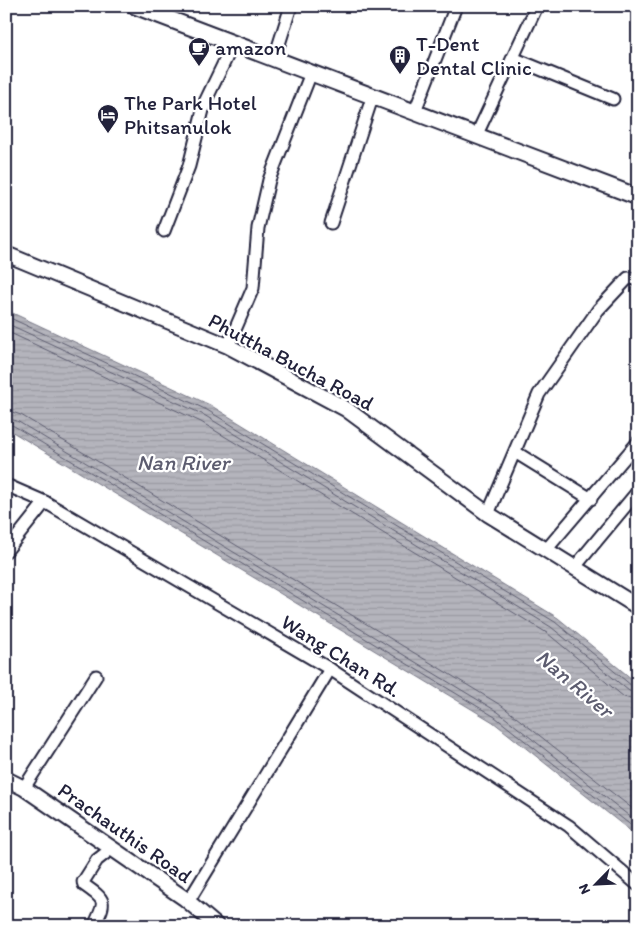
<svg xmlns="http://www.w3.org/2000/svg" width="644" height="932" viewBox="0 0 644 932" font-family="Itim,sans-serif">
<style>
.water{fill:url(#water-rules);stroke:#7a7a88}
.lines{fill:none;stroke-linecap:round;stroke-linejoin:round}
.shore{stroke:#5c5c6f;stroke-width:1}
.minor-casing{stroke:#22223b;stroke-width:15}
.tertiary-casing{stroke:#22223b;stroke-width:18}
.secondary-casing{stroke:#22223b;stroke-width:19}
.minor{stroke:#fff;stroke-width:11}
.tertiary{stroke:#fff;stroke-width:14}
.secondary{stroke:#fff;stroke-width:15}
.labels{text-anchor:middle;stroke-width:4.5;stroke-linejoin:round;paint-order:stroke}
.poi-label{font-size:21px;fill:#22223b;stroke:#fff;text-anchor:start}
.street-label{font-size:21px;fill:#22223b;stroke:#fff}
.water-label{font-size:22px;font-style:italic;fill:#5c5c6f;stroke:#fff}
</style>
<defs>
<pattern id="water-rules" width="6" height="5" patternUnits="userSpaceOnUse" patternTransform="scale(1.25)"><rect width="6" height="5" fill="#b4b4bc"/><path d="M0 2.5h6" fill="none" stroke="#9a9aa2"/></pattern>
</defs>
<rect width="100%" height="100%" fill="#fff"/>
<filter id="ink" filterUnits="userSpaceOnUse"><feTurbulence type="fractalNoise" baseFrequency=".02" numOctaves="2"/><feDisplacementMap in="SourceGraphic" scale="10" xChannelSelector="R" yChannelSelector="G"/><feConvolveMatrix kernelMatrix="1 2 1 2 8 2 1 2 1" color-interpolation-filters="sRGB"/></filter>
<g filter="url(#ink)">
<path class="water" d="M 6,310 L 210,405 L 558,618 L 638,684 L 638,837 L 493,722 L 6,428 Z"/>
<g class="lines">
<g class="shore">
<path d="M 6,316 L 207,410 L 555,622 L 632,686 L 638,687"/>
<path d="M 6,323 L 204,415 L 551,627 L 629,691 L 638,694"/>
<path d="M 6,331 L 201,422 L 547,633 L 624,697 L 638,701"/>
<path d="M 6,410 L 21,415 L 502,706 L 638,813"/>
<path d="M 6,418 L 17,421 L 498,712 L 638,823"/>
<path d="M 6,424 L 14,426 L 495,717 L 638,831"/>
</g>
<g class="minor-casing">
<g id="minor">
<path d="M 513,58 L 613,99"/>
<path d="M 274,60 L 291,6"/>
<path d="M 415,111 L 456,6"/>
<path d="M 477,134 L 537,6"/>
<path d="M 331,223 L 373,95"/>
<path d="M 164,231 L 189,166 L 205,102 L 233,44"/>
<path d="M 228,346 L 253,288 L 258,228 L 269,180 L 311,73"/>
<path d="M 515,452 L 591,499"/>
<path d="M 6,485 L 45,502 L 330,669 L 569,826 L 638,885"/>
<path d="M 488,514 L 539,394 L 598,310 L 628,278 L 638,280"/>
<path d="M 546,550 L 638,442"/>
<path d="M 6,551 L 45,502"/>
<path d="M 574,568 L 638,491"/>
<path d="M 24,788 L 96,676"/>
<path d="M 188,902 L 330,669"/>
<path d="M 94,926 C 106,901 107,901 84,885 L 83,882 L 97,860 L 111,849"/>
</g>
</g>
<g class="tertiary-casing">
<g id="tertiary">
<path d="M 6,254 L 228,346 L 346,409 L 488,514 L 638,607"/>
<path d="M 6,779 L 24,788 L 184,898 L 217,926"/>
</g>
</g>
<g class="secondary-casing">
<path id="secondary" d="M 135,6 C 303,69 471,132 638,197"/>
</g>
<use href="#minor" class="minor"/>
<use href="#tertiary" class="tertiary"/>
<use href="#secondary" class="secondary"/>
</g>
</g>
<defs>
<g id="cafe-pin" transform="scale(1.125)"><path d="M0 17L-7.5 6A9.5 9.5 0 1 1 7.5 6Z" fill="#22223b" stroke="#fff"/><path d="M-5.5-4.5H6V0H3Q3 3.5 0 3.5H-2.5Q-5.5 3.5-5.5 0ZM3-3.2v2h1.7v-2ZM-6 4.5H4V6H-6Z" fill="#fff"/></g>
<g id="building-pin" transform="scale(1.125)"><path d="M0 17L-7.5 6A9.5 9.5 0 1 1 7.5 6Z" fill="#22223b" stroke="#fff"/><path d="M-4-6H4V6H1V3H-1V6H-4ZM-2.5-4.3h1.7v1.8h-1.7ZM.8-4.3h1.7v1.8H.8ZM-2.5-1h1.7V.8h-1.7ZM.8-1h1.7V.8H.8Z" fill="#fff"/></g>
<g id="hotel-pin" transform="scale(1.125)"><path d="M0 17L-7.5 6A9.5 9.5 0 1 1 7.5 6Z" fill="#22223b" stroke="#fff"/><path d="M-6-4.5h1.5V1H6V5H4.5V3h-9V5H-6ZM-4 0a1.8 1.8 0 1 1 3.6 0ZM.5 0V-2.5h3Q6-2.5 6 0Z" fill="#fff"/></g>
</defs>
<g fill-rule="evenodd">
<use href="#cafe-pin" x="199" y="48"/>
<use href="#building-pin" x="400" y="56"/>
<use href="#hotel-pin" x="108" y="115"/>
</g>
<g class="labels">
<g class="poi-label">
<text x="416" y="51">T-Dent<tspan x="416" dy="24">Dental Clinic</tspan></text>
<text x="215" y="55">amazon</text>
<text x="124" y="110">The Park Hotel<tspan x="124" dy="24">Phitsanulok</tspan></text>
</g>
<g class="street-label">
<text transform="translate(291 362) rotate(28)" y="7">Phuttha Bucha Road</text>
<text transform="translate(341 656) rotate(32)" y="7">Wang Chan Rd.</text>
<text transform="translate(125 833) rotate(35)" y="7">Prachauthis Road</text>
</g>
<g class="water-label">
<text x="183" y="470">Nan River</text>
<text transform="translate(575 683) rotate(40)" y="8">Nan River</text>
</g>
</g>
<rect width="644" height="932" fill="none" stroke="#fff" stroke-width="25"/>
<rect x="12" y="12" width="619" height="907" fill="none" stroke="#22223b" stroke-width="2" filter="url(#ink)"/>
<g transform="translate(596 884) rotate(246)" stroke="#ffffff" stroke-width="4" paint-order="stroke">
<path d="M0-4L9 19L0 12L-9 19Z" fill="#22223b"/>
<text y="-8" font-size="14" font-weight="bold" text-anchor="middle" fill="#22223b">N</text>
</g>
</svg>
